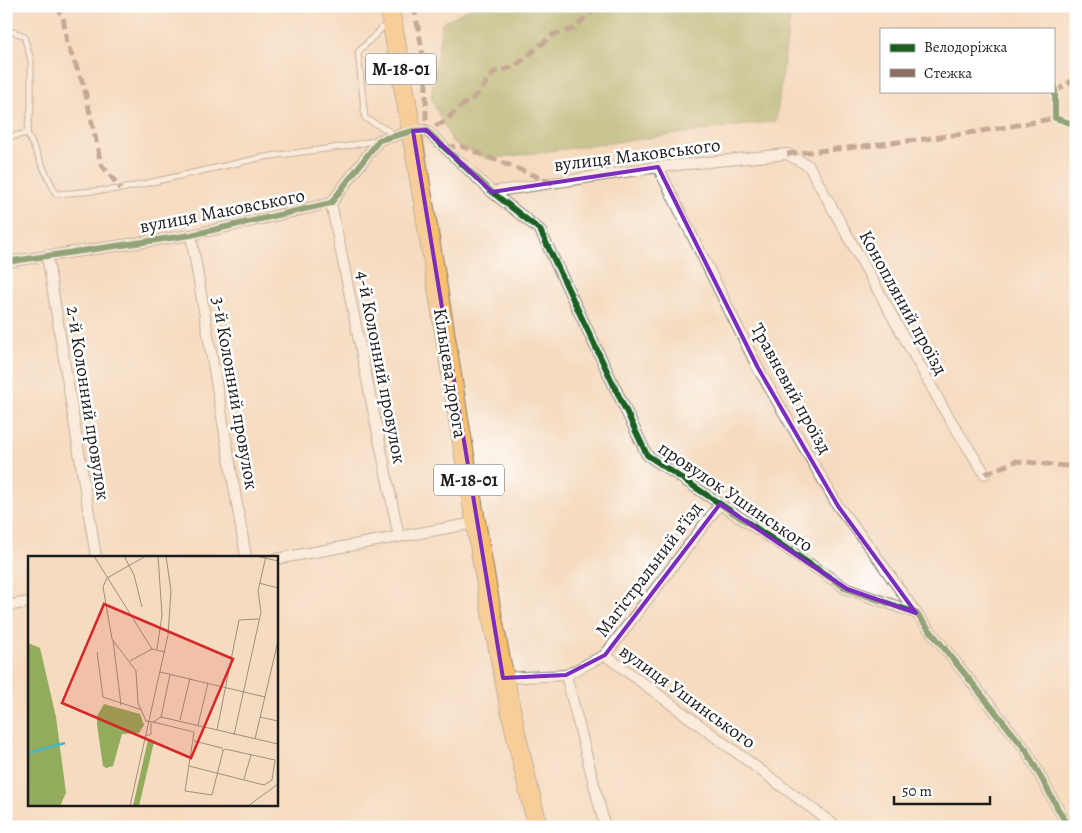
<svg xmlns="http://www.w3.org/2000/svg" width="1082" height="833" viewBox="0 0 1082 833" font-family="Alegreya,serif">
<style>
.forest{fill:#93ab5c;stroke:#58643c}
.lines{fill:none;stroke-linecap:round;stroke-linejoin:round}
.lane-casing{stroke:#887c6e;stroke-width:7}
.street-casing{stroke:#887c6e;stroke-width:12}
.highway-casing{stroke:#887c6e;stroke-width:21}
.lane{stroke:#fff;stroke-width:5}
.street{stroke:#fff;stroke-width:10}
.highway{stroke:#f8bf6c;stroke-width:19}
.quiet{stroke:#8d6e63;stroke-width:5;stroke-dasharray:10 5;stroke-linecap:butt}
.cycleway-casing{stroke:#fff;stroke-width:9}
.cycleway{stroke:#1b5e20;stroke-width:6}
.marked{fill:none;stroke:#7b2cbf;stroke-width:4;stroke-linejoin:round}
.labels{text-anchor:middle;stroke-width:5;stroke-linejoin:round;paint-order:stroke}
.shield{fill:#fff;stroke:#606060;stroke-width:1}
.shield-label{font-size:18px;font-weight:bold;fill:#1c1c1c}
.street-label{font-size:19px;fill:#1c1c1c;stroke:#fff}
.inset-river{fill:none;stroke:#49b7c3;stroke-width:2.5}
.inset-road{fill:none;stroke:#9e8f7e;stroke-width:1}
.view{fill:#d62828;fill-opacity:0.15;stroke:#d62828;stroke-width:2.5}
.inset-edge{fill:none;stroke:#1c1c1c;stroke-width:2.5}
</style>
<rect width="100%" height="100%" fill="#fff"/>
<filter id="ink" filterUnits="userSpaceOnUse"><feTurbulence type="fractalNoise" baseFrequency=".02" numOctaves="2"/><feDisplacementMap in="SourceGraphic" scale="10" xChannelSelector="R" yChannelSelector="G"/><feConvolveMatrix kernelMatrix="1 2 1 2 8 2 1 2 1" color-interpolation-filters="sRGB"/></filter>
<filter id="wash" filterUnits="userSpaceOnUse"><feTurbulence type="fractalNoise" baseFrequency=".0096" numOctaves="4" result="noise"/><feDisplacementMap in="SourceGraphic" scale="20" xChannelSelector="R" yChannelSelector="G"/><feGaussianBlur stdDeviation="1.12" result="paint"/><feColorMatrix in="noise" values="0 0 0 0 0 0 0 0 0 0 0 0 0 0 0 0 0 1.4 0 .05"/><feComposite in="paint" operator="in"/></filter>
<g filter="url(#wash)">
<rect width="100%" height="100%" fill="#f5dbbf"/>
<path class="forest" d="M 474,6 L 786,6 L 790,18 L 776,121 L 489,159 L 453,143 L 431,98 L 442,23 Z"/>
</g>
<g filter="url(#ink)">
<g class="lines">
<g class="lane-casing">
<g id="lane">
<path d="M 388,22 L 358,52 L 365,118 L 396,135"/>
<path d="M 6,29 L 24,36 L 31,60 L 31,108 L 27,133 L 56,194 L 121,189 L 264,157 L 348,146 L 378,140"/>
<path d="M 6,138 L 27,133"/>
</g>
</g>
<g class="street-casing">
<g id="street">
<path d="M 658,167 L 758,368 L 838,506 L 875,554 L 916,613"/>
<path d="M 492,192 L 658,167 L 787,154 L 809,166 L 946,413 L 985,474"/>
<path d="M 331,203 L 399,537"/>
<path d="M 191,235 L 246,557"/>
<path d="M 47,255 L 96,557"/>
<path d="M 6,262 L 191,235 L 331,203 L 379,140 L 413,131 L 426,130 L 492,192 L 540,230 L 647,455 L 847,589 L 916,613 L 1026,750 L 1068,827"/>
<path d="M 276,559 L 475,523"/>
<path d="M 6,606 L 29,602"/>
<path d="M 605,655 L 720,504"/>
<path d="M 566,675 L 605,827"/>
<path d="M 503,678 L 566,675 L 605,655 L 837,827"/>
<path d="M 6,809 L 9,827"/>
</g>
</g>
<g class="highway-casing">
<path id="highway" d="M 389,6 C 414,138 435,271 456,403 C 479,545 502,687 538,827"/>
</g>
<use href="#lane" class="lane"/>
<use href="#street" class="street"/>
<use href="#highway" class="highway"/>
<g class="quiet">
<path d="M 55,6 L 63,16 L 67,43 L 84,86 L 101,164 L 121,189"/>
<path d="M 414,6 L 422,49 L 426,84 L 426,130 L 446,121 L 455,111 L 478,94 L 494,72 L 514,67 L 554,34 L 574,29 L 591,12 L 608,6"/>
<path d="M 1055,92 L 1076,78"/>
<path d="M 445,147 L 461,146 L 553,183"/>
<path d="M 787,154 C 877,145 966,136 1055,118 L 1059,120"/>
<path d="M 985,474 L 1016,461 L 1076,467"/>
</g>
<g class="cycleway-casing">
<g id="cycleway">
<path d="M 1053,75 L 1055,92 L 1055,118 L 1076,125"/>
<path d="M 6,262 L 191,235 L 331,203 L 379,140 L 413,131 L 426,130 L 492,192 L 540,230 L 647,455 L 847,589 L 916,613 L 1026,750 L 1068,827"/>
</g>
</g>
<use href="#cycleway" class="cycleway"/>
</g>
</g>
<path d="M0 0H1082V833H0ZM 426,130 L 492,192 L 658,167 L 758,368 L 838,506 L 916,613 L 847,589 L 720,504 L 605,655 L 566,675 L 503,678 L 413,131 Z" fill="#f5dbbf" fill-opacity=".55" fill-rule="evenodd"/>
<path class="marked" d="M 426,130 L 492,192 L 658,167 L 758,368 L 838,506 L 916,613 L 847,589 L 720,504 L 605,655 L 566,675 L 503,678 L 413,131 Z"/>
<g class="labels">
<g class="shield">
<rect x="366" y="53.5" width="70" height="31" rx="4"/>
<rect x="434" y="464.5" width="70" height="31" rx="4"/>
</g>
<g class="shield-label">
<text x="401" y="75">М-18-01</text>
<text x="469" y="486">М-18-01</text>
</g>
<g class="street-label">
<text transform="translate(637 154) rotate(-7)" y="7">вулиця Маковського</text>
<text transform="translate(222 210) rotate(-11)" y="7">вулиця Маковського</text>
<text transform="translate(904 302) rotate(61)" y="7">Конопляний проїзд</text>
<text transform="translate(382 367) rotate(79)" y="7">4-й Колонний провулок</text>
<text transform="translate(451 373) rotate(81)" y="7">Кільцева дорога</text>
<text transform="translate(792 388) rotate(61)" y="7">Травневий проїзд</text>
<text transform="translate(236 393) rotate(80)" y="7">3-й Колонний провулок</text>
<text transform="translate(89 403) rotate(81)" y="7">2-й Колонний провулок</text>
<text transform="translate(736 496) rotate(34)" y="7">провулок Ушинського</text>
<text transform="translate(648 569) rotate(-53)" y="7">Магістральний в’їзд</text>
<text transform="translate(688 696) rotate(36)" y="7">вулиця Ушинського</text>
</g>
</g>
<g transform="translate(28 556)">
<rect width="250" height="250" fill="#f5dbbf"/>
<path d="M 0,87 L 12,92 L 28,161 L 38,237 L 32,250 L 0,250 ZM 76,148 L 112,158 L 116,169 L 111,177 L 94,178 L 85,210 L 78,212 L 75,210 L 69,169 L 69,160 ZM 120,184 L 126,186 L 111,250 L 105,250 Z" fill="#93ab5c"/>
<path class="inset-river" d="M 0,197 L 37,187"/>
<path class="inset-road" d="M 66,0 L 124,93 L 137,96M 96,0 L 106,19 L 114,51M 118,0 L 79,22 L 75,31 L 84,83 L 108,115 L 110,147 L 118,165 L 125,166 L 133,161 L 250,188M 228,0 L 250,5M 231,27 L 250,32M 85,84 L 93,149M 129,93 L 134,59 L 130,0M 69,96 L 75,141 L 114,154M 102,105 L 124,93M 132,116 L 237,141M 133,161 L 142,119M 232,161 L 250,165M 152,164 L 162,122M 125,166 L 166,176 L 157,235 L 184,239 L 195,195M 170,169 L 180,127M 189,174 L 211,64 L 231,63M 206,179 L 233,56 L 230,35 L 238,0M 118,180 L 123,178 L 123,167M 227,183 L 250,85M 166,185 L 194,192 L 195,195M 161,210 L 236,229 L 244,224 L 247,204 L 197,193 L 195,195M 216,223 L 223,199M 102,250 L 140,79 L 143,35 L 138,0M 220,250 L 250,228"/>
<path class="view" d="M 76,48 L 205,103 L 163,202 L 34,147 Z"/>
<rect width="250" height="250" class="inset-edge"/>
</g>
<rect width="1082" height="833" fill="none" stroke="#fff" stroke-width="25"/>
<rect x="880" y="28" width="175" height="65" fill="#ffffff" stroke="#a4a4a4"/>
<rect x="890" y="44" width="25" height="8" fill="#1b5e20" stroke="#a4a4a4"/>
<text x="924" y="52" font-size="15" fill="#1c1c1c">Велодоріжка</text>
<rect x="890" y="69" width="25" height="8" fill="#8d6e63" stroke="#a4a4a4"/>
<text x="924" y="78" font-size="15" fill="#1c1c1c">Стежка</text>
<path d="M894 796v8h96v-8" fill="none" stroke="#1c1c1c" stroke-width="2.5"/>
<text x="902" y="796" font-size="15" fill="#1c1c1c" stroke="#ffffff" stroke-width="4" paint-order="stroke">50 m</text>
</svg>
